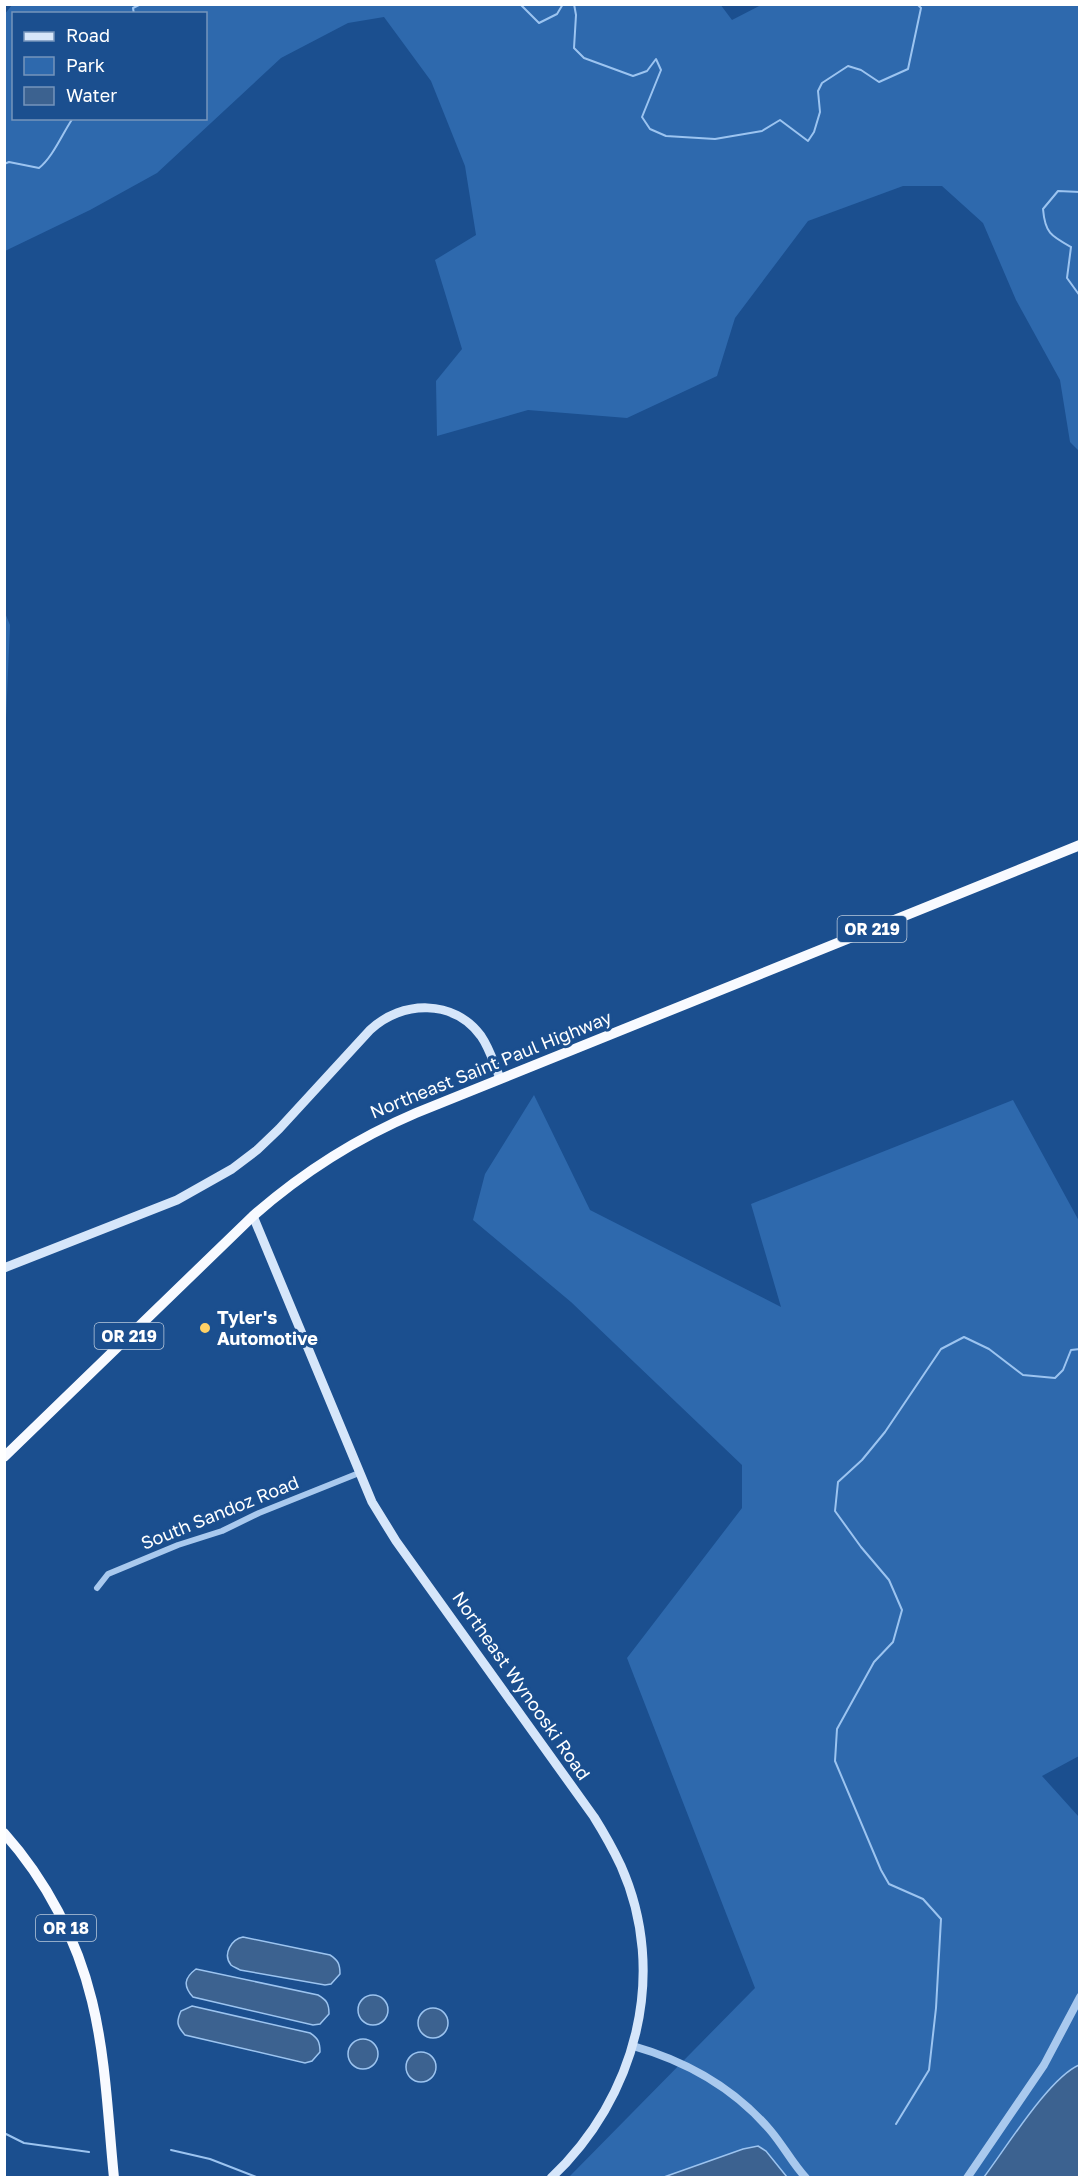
<svg xmlns="http://www.w3.org/2000/svg" width="1084" height="2182" viewBox="0 0 1084 2182" font-family="'Golos Text',sans-serif">
<style>
.green{fill:#2e69ad;fill-rule:evenodd}
.water{fill:#3c6290;stroke:#9cc4f0;stroke-width:1.5}
.lines{fill:none;stroke-linecap:round;stroke-linejoin:round}
.stream{stroke:#9cc4f0;stroke-width:2}
.minor{stroke:#a9c9ee;stroke-width:6}
.tertiary{stroke:#a9c9ee;stroke-width:8}
.secondary{stroke:#d6e6fa;stroke-width:9}
.trunk{stroke:#f8faff;stroke-width:10}
.poi-dot{fill:#ffd166;stroke:#1b4f8f;stroke-width:2}
.labels{text-anchor:middle;stroke-width:6;stroke-linejoin:round;paint-order:stroke}
.shield{fill:#1b4f8f;stroke:#bbcadd;stroke-width:1.5}
.shield-label{font-size:16px;font-weight:bold;fill:#fff}
.street-label{font-size:18px;fill:#fff;stroke:#1b4f8f}
.poi-label{font-size:18px;font-weight:bold;fill:#fff;stroke:#1b4f8f;text-anchor:start}
</style>
<rect width="100%" height="100%" fill="#1b4f8f"/>
<g class="green">
<path d="M 12,5 L 720,4 L 732,20 L 763,4 L 1079,5 L 1079,451 L 1070,442 L 1060,380 L 1016,300 L 983,223 L 942,186 L 903,186 L 808,221 L 735,318 L 717,376 L 627,418 L 528,410 L 437,436 L 436,381 L 462,349 L 435,260 L 476,235 L 465,166 L 431,81 L 384,17 L 348,23 L 281,58 L 157,173 L 90,210 L 5,251 L 4,15 ZM 14,14 L 206,14 L 206,118 L 14,118 Z"/>
<path d="M 5,613 L 10,625 L 5,742 Z"/>
<path d="M 534,1095 L 590,1210 L 781,1307 L 751,1204 L 1013,1100 L 1079,1221 L 1079,1756 L 1042,1776 L 1079,1817 L 1079,2177 L 569,2177 L 755,1988 L 627,1658 L 742,1508 L 742,1465 L 571,1302 L 473,1220 L 485,1174 Z"/>
</g>
<g class="water">
<path d="M 243,1937 L 330,1955 C 338,1960 340,1964 340,1974 L 331,1984 L 325,1985 L 240,1970 C 237,1968 233,1967 231,1965 C 222,1954 232,1939 243,1937 Z"/>
<path d="M 196,1969 L 318,1995 C 327,2000 329,2004 329,2014 L 320,2024 L 313,2025 L 193,1997 C 183,1986 184,1978 196,1969 Z"/>
<circle cx="373" cy="2010" r="15"/>
<path d="M 192,2006 L 310,2033 C 318,2038 320,2042 320,2052 L 312,2061 L 305,2063 L 185,2035 C 177,2026 176,2022 181,2011 Z"/>
<circle cx="433" cy="2023" r="15"/>
<circle cx="363" cy="2054" r="15"/>
<circle cx="421" cy="2067" r="15"/>
<path d="M 1079,2065 L 1079,2177 L 984,2177 C 1006,2148 1049,2078 1079,2065 Z"/>
<path d="M 758,2146 L 766,2151 L 787,2177 L 664,2177 L 743,2149 Z"/>
</g>
<g class="lines">
<g class="stream">
<path d="M 520,4 L 539,23 L 557,14 L 563,4"/>
<path d="M 574,4 L 576,15 L 574,48 L 584,58 L 633,76 L 647,71 L 656,59 L 661,70 L 642,117 L 650,129 L 666,136 L 715,139 L 762,131 L 780,120 L 808,141 L 814,132 L 820,112 L 818,91 L 822,83 L 848,66 L 861,70 L 879,82 L 908,69 L 921,8 L 917,4"/>
<path d="M 134,14 L 133,8 L 141,4"/>
<path d="M 4,164 L 9,162 L 39,168 C 53,157 62,134 73,118"/>
<path d="M 1080,192 L 1058,191 L 1043,209 C 1045,233 1051,236 1071,247 L 1067,278 L 1080,296"/>
<path d="M 896,2124 L 929,2070 L 936,2008 L 941,1919 L 923,1899 L 889,1884 L 881,1870 L 835,1761 L 837,1729 L 874,1662 L 893,1642 L 902,1610 L 889,1580 L 861,1547 L 835,1511 L 838,1482 L 862,1460 L 885,1432 L 941,1349 L 964,1337 L 989,1349 L 1023,1375 L 1055,1378 L 1063,1370 L 1071,1350 L 1080,1349"/>
<path d="M 4,2133 L 24,2143 L 89,2152"/>
<path d="M 171,2150 L 210,2159 L 259,2178"/>
</g>
<path class="minor" d="M 97,1588 L 108,1574 L 178,1545 L 222,1531 L 259,1513 L 359,1473"/>
<g class="tertiary">
<path d="M 633,2046 C 686,2061 733,2087 770,2130 C 783,2145 792,2163 806,2178"/>
<path d="M 967,2178 L 1044,2065 L 1080,1997"/>
</g>
<g class="secondary">
<path d="M 253,1216 L 372,1502 L 396,1541 L 594,1817 C 604,1833 613,1849 621,1866 C 669,1974 636,2098 551,2178"/>
<path d="M 4,1268 L 177,1200 L 232,1169 L 257,1150 L 279,1129 L 370,1030 C 402,1000 454,999 481,1036 C 490,1049 494,1064 500,1078"/>
</g>
<g class="trunk">
<path d="M 4,1457 L 253,1216 C 303,1172 355,1139 416,1113 L 1080,845"/>
<path d="M 4,1833 C 46,1880 77,1939 92,2001 C 106,2058 108,2119 114,2178"/>
</g>
</g>
<circle class="poi-dot" cx="205" cy="1328" r="6"/>
<g class="labels">
<g class="shield">
<rect x="837.5" y="916" width="69" height="26" rx="4.5"/>
<rect x="94.5" y="1323" width="69" height="26" rx="4.5"/>
<rect x="36" y="1915" width="60" height="26" rx="4.5"/>
</g>
<g class="shield-label">
<text x="872" y="935">OR 219</text>
<text x="129" y="1342">OR 219</text>
<text x="66" y="1934">OR 18</text>
</g>
<g class="street-label">
<text transform="translate(491 1065) rotate(-22)" y="6">Northeast Saint Paul Highway</text>
<text transform="translate(220 1513) rotate(-22)" y="6">South Sandoz Road</text>
<text transform="translate(521 1686) rotate(55)" y="6">Northeast Wynooski Road</text>
</g>
<g class="poi-label">
<text x="217" y="1324">Tyler's<tspan x="217" dy="21">Automotive</tspan></text>
</g>
</g>
<rect width="1084" height="2182" fill="none" stroke="#ffffff" stroke-width="12"/>
<rect x="12" y="12" width="195" height="108" fill="#1b4f8f" stroke="#7695bc" stroke-width="1.5"/>
<rect x="24" y="32" width="30" height="9" fill="#d6e6fa" stroke="#7695bc" stroke-width="1.5"/>
<text x="66" y="42" font-size="18" fill="#ffffff">Road</text>
<rect x="24" y="57" width="30" height="18" fill="#2e69ad" stroke="#7695bc" stroke-width="1.5"/>
<text x="66" y="72" font-size="18" fill="#ffffff">Park</text>
<rect x="24" y="87" width="30" height="18" fill="#3c6290" stroke="#7695bc" stroke-width="1.5"/>
<text x="66" y="102" font-size="18" fill="#ffffff">Water</text>
</svg>
